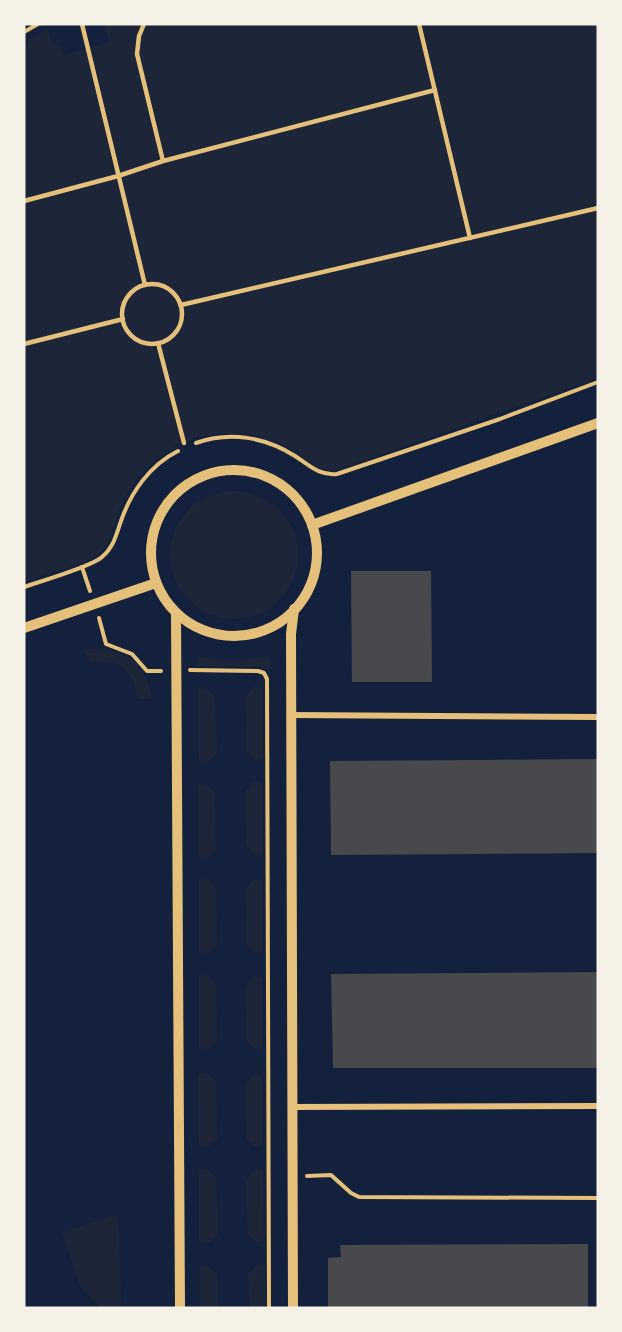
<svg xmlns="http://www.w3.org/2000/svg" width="622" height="1332" viewBox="0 0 622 1332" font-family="'Golos Text',sans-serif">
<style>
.green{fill:#1d2539}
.building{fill:#48494c}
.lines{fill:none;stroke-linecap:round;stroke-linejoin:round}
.path{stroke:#e5c07b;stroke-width:4}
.service{stroke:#e5c07b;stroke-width:4.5}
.minor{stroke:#e5c07b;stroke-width:6}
.tertiary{stroke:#e5c07b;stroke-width:10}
</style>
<rect width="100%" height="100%" fill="#14213d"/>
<g class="green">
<path d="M 104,24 L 598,24 L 598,378 L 335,471 C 316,472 303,455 287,447 C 263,435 237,431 211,435 C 170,440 133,473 119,511 C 114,525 112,541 101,552 C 87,565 43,575 24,582 L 24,43 L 46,30 L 49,31 L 52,44 L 60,47 L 63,55 L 109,42 Z"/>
<circle cx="234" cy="555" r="64"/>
<path d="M 103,648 C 133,653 148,670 152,699 L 137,699 C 135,669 119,659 90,662 L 84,650 Z"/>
<path d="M 198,655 C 223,663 245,660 270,656 L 270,674 L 265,669 L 258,666 L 197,666 Z"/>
<path d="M 255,686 L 262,687 L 263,758 L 256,760 L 247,751 L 245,697 Z"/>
<path d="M 206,688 L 215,697 L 217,754 L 207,762 L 199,761 L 198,689 Z"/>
<path d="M 254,781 L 262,782 L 263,853 L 256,855 L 246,846 L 245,792 Z"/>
<path d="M 206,784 L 215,793 L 216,850 L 206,858 L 198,857 L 198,785 Z"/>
<path d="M 208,879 L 216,888 L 217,945 L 208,953 L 199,952 L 199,880 Z"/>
<path d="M 254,879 L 262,880 L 263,951 L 256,953 L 247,944 L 245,890 Z"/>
<path d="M 207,975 L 216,984 L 217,1041 L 208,1049 L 199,1048 L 199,976 Z"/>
<path d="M 254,976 L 262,977 L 263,1048 L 256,1050 L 247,1041 L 245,987 Z"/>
<path d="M 207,1073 L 216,1082 L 217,1140 L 207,1147 L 199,1146 L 198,1074 Z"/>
<path d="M 254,1074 L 262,1075 L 263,1146 L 256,1148 L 246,1139 L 245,1085 Z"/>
<path d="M 207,1169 L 216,1178 L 218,1236 L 208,1243 L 199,1242 L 199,1170 Z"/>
<path d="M 255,1169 L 263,1170 L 264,1241 L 257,1243 L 248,1234 L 246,1180 Z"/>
<path d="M 109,1216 L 116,1217 L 119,1225 L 121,1304 L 118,1308 L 101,1308 L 81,1288 L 62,1233 Z"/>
<path d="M 257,1264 L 265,1265 L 265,1308 L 249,1308 L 248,1275 Z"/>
<path d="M 209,1266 L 217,1275 L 218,1308 L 200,1308 L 200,1267 Z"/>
</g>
<g class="building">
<path d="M 351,571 L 431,571 L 432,682 L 352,682 Z"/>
<path d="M 598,759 L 598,853 L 331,855 L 330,761 Z"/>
<path d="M 598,972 L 598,1068 L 333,1068 L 331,974 Z"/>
<path d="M 588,1244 L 588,1308 L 328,1308 L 328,1258 L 341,1257 L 340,1245 Z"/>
</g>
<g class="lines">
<g class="path">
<path d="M 24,32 L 38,24"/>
<path d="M 196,443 C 230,431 265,437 295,456 C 309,465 319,476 337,474 L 500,419 L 598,382"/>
<path d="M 82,567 L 90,591"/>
<path d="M 24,587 C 41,581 91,567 102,557 C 114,547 116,535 121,521 C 131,492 150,465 178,451"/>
<path d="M 99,618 L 106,644 L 132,654 L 147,671 L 161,671"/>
<path d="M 190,670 L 258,671 L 264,673 L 267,679 L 269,1308"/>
<path d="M 307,1176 L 331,1175 L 351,1193 L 359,1197 L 598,1198"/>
</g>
<g class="service">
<path d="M 82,24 L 145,285"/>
<path d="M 144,24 L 139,36 L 137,54 L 163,161"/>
<path d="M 419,24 L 470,238"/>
<path d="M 24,201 L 118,176 L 163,161 L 435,90"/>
<circle cx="152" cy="314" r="30"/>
<path d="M 181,305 L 598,208"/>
<path d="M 158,343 L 184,443"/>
<path d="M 24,344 L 123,319"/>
</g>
<g class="minor">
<path d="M 291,715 L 598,717"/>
<path d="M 292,1107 L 598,1106"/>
</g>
<g class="tertiary">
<circle cx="234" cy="553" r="83"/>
<path d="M 312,525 L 598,423"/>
<path d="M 176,615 L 180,1308"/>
<path d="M 24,628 L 156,583"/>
<path d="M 293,1308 L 291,634 L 294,609"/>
</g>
</g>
<rect width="622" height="1332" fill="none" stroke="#f6f1e7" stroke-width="51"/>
</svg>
